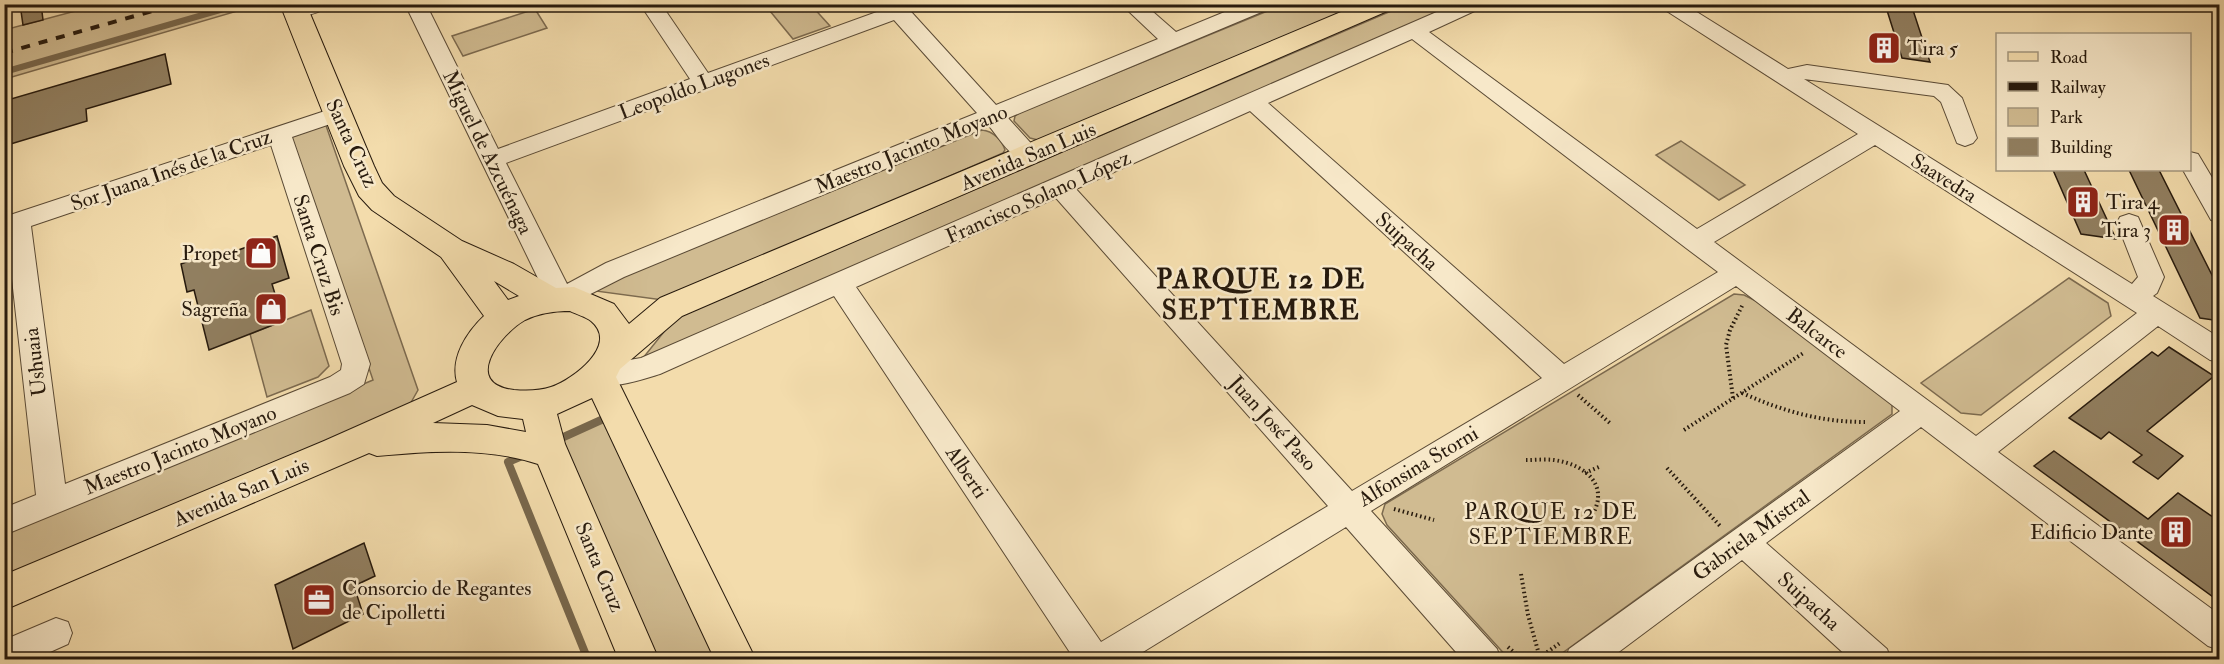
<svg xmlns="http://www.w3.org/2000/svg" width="2224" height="664" viewBox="0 0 2224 664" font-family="'IM FELL Double Pica',serif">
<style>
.green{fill:#d0bb91;stroke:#7c6a4f;stroke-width:1.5}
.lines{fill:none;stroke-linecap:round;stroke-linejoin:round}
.stream-far1{stroke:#78674c;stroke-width:6}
.stream{stroke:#78674c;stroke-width:8}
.building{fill:#917f60;stroke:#271a0d;stroke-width:1.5}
.minor-casing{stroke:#5a4a35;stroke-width:2}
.major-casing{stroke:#271a0d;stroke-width:2}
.path{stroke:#271a0d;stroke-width:4;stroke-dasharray:1.5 3;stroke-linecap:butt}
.minor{fill:#f7e8c9;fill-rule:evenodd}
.major{fill:#f3dcac;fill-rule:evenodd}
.rail{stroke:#271a0d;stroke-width:4;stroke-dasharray:9 9;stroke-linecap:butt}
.labels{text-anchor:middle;stroke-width:5;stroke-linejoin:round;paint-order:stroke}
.poi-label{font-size:21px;fill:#271a0d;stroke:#f7e8c9;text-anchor:end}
.street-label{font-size:21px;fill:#271a0d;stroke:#f7e8c9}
.neighbourhood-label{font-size:22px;letter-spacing:1.5px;fill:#271a0d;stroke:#f7e8c9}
.district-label{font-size:27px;font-weight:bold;letter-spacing:1.5px;fill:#271a0d;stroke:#f7e8c9}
</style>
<rect width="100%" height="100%" fill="#f3dcac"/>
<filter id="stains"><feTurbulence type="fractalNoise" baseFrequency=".00333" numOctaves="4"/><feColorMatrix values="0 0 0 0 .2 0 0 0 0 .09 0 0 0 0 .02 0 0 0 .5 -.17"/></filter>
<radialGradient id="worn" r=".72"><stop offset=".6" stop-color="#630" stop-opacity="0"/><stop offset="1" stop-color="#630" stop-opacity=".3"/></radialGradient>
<g class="green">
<path d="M 98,5 L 258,5 L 5,79 L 4,30 Z"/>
<path d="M 765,5 L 811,5 L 830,26 L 793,39 Z"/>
<path d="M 1282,5 L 1359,5 L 1038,140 L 1030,138 L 1014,121 L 1015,116 L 1021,112 Z"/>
<path d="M 1405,5 L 1459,5 L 639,363 L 675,318 Z"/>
<path d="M 535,9 L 547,28 L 463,56 L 452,36 Z"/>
<path d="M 322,114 L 418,390 L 409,406 L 5,580 L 5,533 L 373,380 L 287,126 Z"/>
<path d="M 982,130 C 993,131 1002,140 1005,150 L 1003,153 L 663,300 L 588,290 Z"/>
<path d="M 1681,141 L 1745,185 L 1719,200 L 1656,155 Z"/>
<path d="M 2069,278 L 2108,303 L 2111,316 L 1981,415 L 1961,413 L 1921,383 Z"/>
<path d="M 1734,294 L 1744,295 L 1756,301 L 1888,401 L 1892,405 L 1892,414 L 1554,659 L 1509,659 L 1387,525 L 1382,514 L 1385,504 Z"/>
<path d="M 311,310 L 329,366 L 318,377 L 267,397 L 250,334 Z"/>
<path d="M 603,419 L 716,659 L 657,659 L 561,438 Z"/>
</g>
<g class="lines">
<path class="stream-far1" d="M 4,72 L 241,4"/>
<g class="stream">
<path d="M 557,440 L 610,416"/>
<path d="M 522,456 L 508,462 L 588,660"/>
</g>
</g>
<g class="building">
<path d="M 20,4 L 41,4 L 43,20 L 23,25 Z"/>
<path d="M 1885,4 L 1911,4 L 1930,62 L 1902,58 Z"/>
<path d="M 165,54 L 171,84 L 86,109 L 87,121 L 4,146 L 4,101 Z"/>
<path d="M 2053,170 L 2084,170 L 2116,239 L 2081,234 Z"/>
<path d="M 2129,170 L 2159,170 L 2220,291 L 2220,321 L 2200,318 Z"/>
<path d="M 277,236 L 289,278 L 272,284 L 283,321 L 209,350 L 194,290 L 187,292 L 181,264 L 207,254 L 208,261 Z"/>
<path d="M 2169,347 L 2214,376 L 2147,431 L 2183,456 L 2158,479 L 2133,462 L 2142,455 L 2109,432 L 2101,439 L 2069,418 L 2152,352 L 2158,356 Z"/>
<path d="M 2054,451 L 2148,519 L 2178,493 L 2220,522 L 2220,602 L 2034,466 Z"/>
<path d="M 364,543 L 375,576 L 354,586 L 363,614 L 293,649 L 275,585 Z"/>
</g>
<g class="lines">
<g class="minor-casing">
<g id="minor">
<path d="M 295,4 L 329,4 C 322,14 300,18 289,15 L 285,11 L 289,7 Z"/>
<path d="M 405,4 L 426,4 L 498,149 L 690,79 L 640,4 L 661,4 L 708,73 L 885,9 L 882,4 L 904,4 L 996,105 L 1158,39 L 1121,4 L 1144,4 L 1176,32 L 1244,4 L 1274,4 L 1271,8 L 1008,118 L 1037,150 L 1041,156 L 1037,162 C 1016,168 1001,140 989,126 L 624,277 L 561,309 L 552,306 L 548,299 ZM 894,20 L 977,113 L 606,263 L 567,284 L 506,163 Z"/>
<path d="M 1455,4 L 1484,4 L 1481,8 L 1429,32 L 1697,229 L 1858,134 L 1662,8 L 1659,4 L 1684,4 L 1788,69 L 1807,65 L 1948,85 L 1962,98 L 1977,138 L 1973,143 L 1965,146 L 1957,143 L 1941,102 L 1934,96 L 1804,79 L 2132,284 L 2138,277 L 2117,223 L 2120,217 L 2129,214 L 2138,217 L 2164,277 L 2157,293 L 2153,296 L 2220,338 L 2220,362 L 2210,360 L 2158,326 L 1998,452 L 2220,615 L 2220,650 L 2208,646 L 1921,427 L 1766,543 L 1887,649 L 1891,660 L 1851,660 L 1742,560 L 1608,660 L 1565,660 L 1569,649 L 1900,411 L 1736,286 L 1371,511 L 1497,649 L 1501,660 L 1463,660 L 1346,527 L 1130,660 L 1075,660 L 834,296 L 660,374 C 637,381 611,390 588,383 L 584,375 L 588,367 L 641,358 ZM 1412,39 L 1686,248 L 1718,272 L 1564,364 L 1268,103 ZM 1250,111 L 1542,378 L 1352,491 L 1076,189 ZM 1875,145 L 2137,313 L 1976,436 L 1714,242 ZM 1056,198 L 1328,506 L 1101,642 L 856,287 Z"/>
<path d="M 337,107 L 345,109 L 348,114 L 345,119 L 292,137 L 370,364 L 364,384 L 350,393 L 4,535 L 4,508 L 36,495 L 7,234 L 4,235 L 4,217 ZM 271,145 L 342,364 L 341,370 L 330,377 L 65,484 L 31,226 Z"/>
<path d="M 2190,152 L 2198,154 L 2220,191 L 2220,223 L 2211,220 L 2183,170 L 2190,170 Z"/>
<path d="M 56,618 L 68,622 L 72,633 L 68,644 L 32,660 L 4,660 L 4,640 Z"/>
</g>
</g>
<g class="major-casing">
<path id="major" d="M 280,4 L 306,4 L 374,166 L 382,183 L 394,196 L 462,241 L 514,264 L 556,288 L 574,287 L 614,304 L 629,324 L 660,298 L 1360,4 L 1395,4 L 1392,9 L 682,316 L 620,369 L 616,377 L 756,660 L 715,660 L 592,398 L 557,414 L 565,444 L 659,660 L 619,660 L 538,464 C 486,447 430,451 377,456 L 369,453 L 4,610 L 4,575 L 324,441 L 457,382 C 450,358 467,332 484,316 L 441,257 L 372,210 L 359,196 L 344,166 ZM 494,281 L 519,296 L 508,300 ZM 570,311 C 576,314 586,317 591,321 C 620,345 572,380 551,387 C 539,391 526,391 514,390 C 462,384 499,335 525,320 C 539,313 555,311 570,311 ZM 472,405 L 498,416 L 523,419 L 526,432 L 487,425 L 433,423 Z"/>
</g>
<g class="path">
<path d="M 1742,393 C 1783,411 1820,422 1865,422"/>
<path d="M 1578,395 L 1611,424"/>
<path d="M 1733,398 L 1726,345 L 1730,330 L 1743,304"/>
<path d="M 1684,430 L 1805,352"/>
<path d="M 1526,460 C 1535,460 1545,459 1554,460 C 1588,465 1612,488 1589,520"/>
<path d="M 1667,468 L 1721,527"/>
<path d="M 1585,473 L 1601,466"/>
<path d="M 1394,509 L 1434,520"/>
<path d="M 1521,574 L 1528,615 L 1540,658"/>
<path d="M 1508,647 L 1523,660"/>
<path d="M 1536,660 L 1560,643"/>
</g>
<use href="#minor" class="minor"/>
<use href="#major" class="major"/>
<path class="rail" d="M 4,53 L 177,4"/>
</g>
<defs>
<g id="building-square" transform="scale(1.725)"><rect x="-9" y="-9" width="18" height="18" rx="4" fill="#8f2418" stroke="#f7e8c9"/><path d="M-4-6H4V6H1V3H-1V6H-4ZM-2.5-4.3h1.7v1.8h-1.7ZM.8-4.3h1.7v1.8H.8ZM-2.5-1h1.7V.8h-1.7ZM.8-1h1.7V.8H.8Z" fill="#fff"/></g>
<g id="shop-square" transform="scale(1.725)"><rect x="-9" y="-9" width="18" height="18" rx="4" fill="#8f2418" stroke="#f7e8c9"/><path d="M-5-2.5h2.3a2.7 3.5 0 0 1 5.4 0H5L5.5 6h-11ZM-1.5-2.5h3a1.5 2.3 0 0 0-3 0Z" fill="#fff"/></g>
<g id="office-square" transform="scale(1.725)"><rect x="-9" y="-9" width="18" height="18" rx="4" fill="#8f2418" stroke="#f7e8c9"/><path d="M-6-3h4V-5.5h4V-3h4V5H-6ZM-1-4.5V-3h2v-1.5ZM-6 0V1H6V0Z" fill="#fff"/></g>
</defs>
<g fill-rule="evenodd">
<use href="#building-square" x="1884" y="48"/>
<use href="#building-square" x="2083" y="202"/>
<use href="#building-square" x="2174" y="230"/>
<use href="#shop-square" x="261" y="253"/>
<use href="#shop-square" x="271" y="309"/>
<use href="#building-square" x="2176" y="532"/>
<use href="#office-square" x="319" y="600"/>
</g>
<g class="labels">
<g class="poi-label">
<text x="1907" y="55" text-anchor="start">Tira 5</text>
<text x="2106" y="209" text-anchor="start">Tira 4</text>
<text x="2151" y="237">Tira 3</text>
<text x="238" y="260">Propet</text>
<text x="248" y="316">Sagreña</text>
<text x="2153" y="539">Edificio Dante</text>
<text x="342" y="595" text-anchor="start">Consorcio de Regantes<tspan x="342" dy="24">de Cipolletti</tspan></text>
</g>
<g class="street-label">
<text transform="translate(694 86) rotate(-20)" y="7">Leopoldo Lugones</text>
<text transform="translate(352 143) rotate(65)" y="7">Santa Cruz</text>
<text transform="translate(911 149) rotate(-22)" y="7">Maestro Jacinto Moyano</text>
<text transform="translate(488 152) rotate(64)" y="7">Miguel de Azcuénaga</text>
<text transform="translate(1028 156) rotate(-23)" y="7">Avenida San Luis</text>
<text transform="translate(171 170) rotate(-19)" y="7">Sor Juana Inés de la Cruz</text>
<text transform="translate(1944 178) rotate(32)" y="7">Saavedra</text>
<text transform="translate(1038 197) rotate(-24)" y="7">Francisco Solano López</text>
<text transform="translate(1407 241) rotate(42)" y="7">Suipacha</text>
<text transform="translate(319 255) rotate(72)" y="7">Santa Cruz Bis</text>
<text transform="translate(1817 333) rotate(37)" y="7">Balcarce</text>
<text transform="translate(35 362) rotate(-97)" y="7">Ushuaia</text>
<text transform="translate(1273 423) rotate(48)" y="7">Juan José Paso</text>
<text transform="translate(180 450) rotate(-22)" y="7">Maestro Jacinto Moyano</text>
<text transform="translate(1418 466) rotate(-31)" y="7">Alfonsina Storni</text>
<text transform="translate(967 472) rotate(56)" y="7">Alberti</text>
<text transform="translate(241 492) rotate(-23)" y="7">Avenida San Luis</text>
<text transform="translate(1751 535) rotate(-36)" y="7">Gabriela Mistral</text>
<text transform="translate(600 567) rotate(67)" y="7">Santa Cruz</text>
<text transform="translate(1809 601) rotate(42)" y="7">Suipacha</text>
</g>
<g class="neighbourhood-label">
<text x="1551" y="519">PARQUE 12 DE<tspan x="1551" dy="25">SEPTIEMBRE</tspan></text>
</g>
<g class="district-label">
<text x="1261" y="288">PARQUE 12 DE<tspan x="1261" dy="31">SEPTIEMBRE</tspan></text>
</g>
</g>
<rect width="2224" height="664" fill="none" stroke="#f3dcac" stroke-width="24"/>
<rect x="6" y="6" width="2212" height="652" fill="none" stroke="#271a0d" stroke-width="3"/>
<rect x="12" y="12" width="2200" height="640" fill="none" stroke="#271a0d" stroke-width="1.5"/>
<rect x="1996" y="33" width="195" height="138" fill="#f7e8c9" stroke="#a4967e" stroke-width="1.5"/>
<rect x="2008" y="52" width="30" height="9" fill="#f3dcac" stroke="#a4967e" stroke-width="1.5"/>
<text x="2050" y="63" font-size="18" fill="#271a0d">Road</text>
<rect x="2008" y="82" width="30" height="9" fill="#271a0d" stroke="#a4967e" stroke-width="1.5"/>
<text x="2050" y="93" font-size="18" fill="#271a0d">Railway</text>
<rect x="2008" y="108" width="30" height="18" fill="#d0bb91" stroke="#a4967e" stroke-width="1.5"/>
<text x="2050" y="123" font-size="18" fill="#271a0d">Park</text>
<rect x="2008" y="138" width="30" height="18" fill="#917f60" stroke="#a4967e" stroke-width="1.5"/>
<text x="2050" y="153" font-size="18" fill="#271a0d">Building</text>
<rect width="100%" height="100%" filter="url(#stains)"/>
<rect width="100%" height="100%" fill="url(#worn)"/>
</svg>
